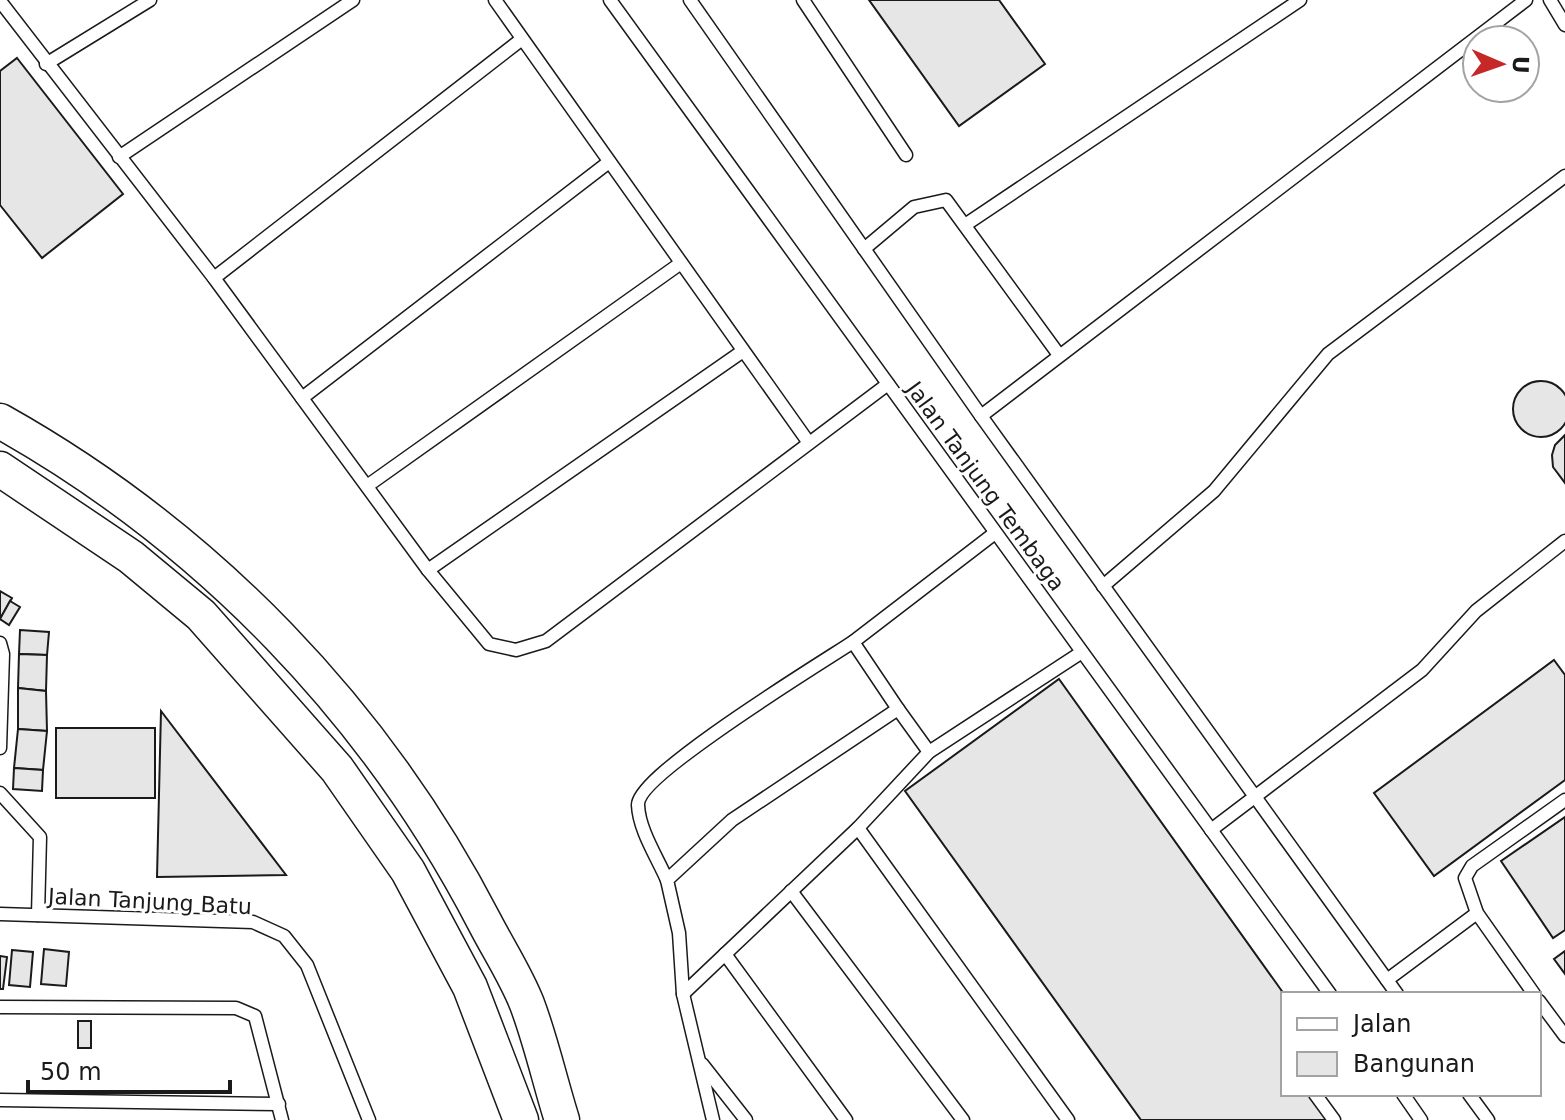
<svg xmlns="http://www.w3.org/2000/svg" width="1565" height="1120" viewBox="0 0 1565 1120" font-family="'DejaVu Sans',sans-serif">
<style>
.building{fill:#e6e6e6;stroke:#1a1a1a;stroke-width:2}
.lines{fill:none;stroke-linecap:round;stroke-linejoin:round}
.lane-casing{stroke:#1a1a1a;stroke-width:15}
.secondary-casing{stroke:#1a1a1a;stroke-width:37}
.lane{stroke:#fff;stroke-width:12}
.secondary{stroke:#fff;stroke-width:34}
.labels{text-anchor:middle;stroke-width:6;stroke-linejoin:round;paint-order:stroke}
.street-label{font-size:22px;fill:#1a1a1a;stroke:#fff}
</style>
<rect width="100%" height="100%" fill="#fff"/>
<g class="building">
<path d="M 869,0 L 999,0 L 1045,64 L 959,126 Z"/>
<path d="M 17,58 L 123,194 L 42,258 L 0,205 L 0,71 Z"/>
<circle cx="1541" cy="409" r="28"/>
<path d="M 1565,435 L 1565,483 L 1553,467 L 1552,455 L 1555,445 Z"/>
<path d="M 0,591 L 12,598 L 0,619 Z"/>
<path d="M 10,601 L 20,607 L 9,625 L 0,619 Z"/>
<path d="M 20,630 L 49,632 L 47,655 L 19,654 Z"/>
<path d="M 19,654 L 47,655 L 46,691 L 18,688 Z"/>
<path d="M 1554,660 L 1565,675 L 1565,780 L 1434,876 L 1374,793 Z"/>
<path d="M 1059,679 L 1284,994 L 1283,1094 L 1310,1094 L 1329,1120 L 1141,1120 L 905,791 Z"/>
<path d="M 18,688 L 46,691 L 47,731 L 18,729 Z"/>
<path d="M 161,711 L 286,875 L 157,877 Z"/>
<rect x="56" y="728" width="99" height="70"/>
<path d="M 18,729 L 47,731 L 43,770 L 14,768 Z"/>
<path d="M 14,768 L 43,770 L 42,791 L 13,789 Z"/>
<path d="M 1565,817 L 1565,930 L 1553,938 L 1501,861 Z"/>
<path d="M 44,949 L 69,952 L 66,986 L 41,984 Z"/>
<path d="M 12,950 L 33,952 L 30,987 L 9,985 Z"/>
<path d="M 1565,951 L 1565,974 L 1554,959 Z"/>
<path d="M 0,956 L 7,957 L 3,989 L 0,989 Z"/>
<rect x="78" y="1021" width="13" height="27"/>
</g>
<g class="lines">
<g class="lane-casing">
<g id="lane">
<path d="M 495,0 L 809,443"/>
<path d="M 610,0 L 1330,994"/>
<path d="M 690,0 L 981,416 L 1397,994"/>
<path d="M 803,0 L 906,155"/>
<path d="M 1550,0 L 1565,25"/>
<path d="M 0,1 L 214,278 L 428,570 L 489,644 L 516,650 L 546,641 L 888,384"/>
<path d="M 46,64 L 150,0"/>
<path d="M 119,157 L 353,0"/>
<path d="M 965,225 L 1300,0"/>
<path d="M 864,249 L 914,207 L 946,200 L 1059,355"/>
<path d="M 214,278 L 522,39"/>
<path d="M 302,398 L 609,162"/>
<path d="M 981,416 L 1526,0"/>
<path d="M 367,486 L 681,263"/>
<path d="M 428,570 L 743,351"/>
<path d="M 1103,586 L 1214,491 L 1328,354 L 1565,176"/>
<path d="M 853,642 L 995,533"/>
<path d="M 0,643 L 3,654 L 0,748"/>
<path d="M 0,793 L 40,837 L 38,915"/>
<path d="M 858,828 L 1068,1120"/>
<path d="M 1211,830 L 1422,670 L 1476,611 L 1565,541"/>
<path d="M 667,880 C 657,857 639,830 638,805 C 637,775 821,663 853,642 L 898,709"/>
<path d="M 791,891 L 963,1120"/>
<path d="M 0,914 L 253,922 L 284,936 L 307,965 L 369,1120"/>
<path d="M 725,954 L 846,1120"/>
<path d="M 1387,980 L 1477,913"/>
<path d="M 683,994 L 858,828 L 929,752 L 1082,652"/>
<path d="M 1534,994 L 1477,913 L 1465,878 L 1472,866 L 1565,800"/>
<path d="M 1539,1001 L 1565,1036"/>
<path d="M 0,1007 L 236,1008 L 255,1016 L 282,1120"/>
<path d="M 702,1064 L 746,1120"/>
<path d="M 1315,1094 L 1334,1120"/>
<path d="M 1403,1094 L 1421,1120"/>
<path d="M 1469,1094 L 1488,1120"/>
<path d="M 0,1100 L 279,1104"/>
<path d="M 713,1120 L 683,994 L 679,933 L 667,880 L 732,820 L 898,709 L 929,752"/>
</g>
</g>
<g class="secondary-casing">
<g id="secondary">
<path d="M 0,421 C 207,537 376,712 485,923 C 499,950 516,976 527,1004 C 541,1041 550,1082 562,1120"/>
<path d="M 0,469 L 131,557 L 201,615 L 337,769 L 408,871 L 470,987 L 521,1120"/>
</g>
</g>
<use href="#lane" class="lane"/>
<use href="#secondary" class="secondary"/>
</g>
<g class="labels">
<g class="street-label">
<text transform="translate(986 486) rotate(54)" y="8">Jalan Tanjung Tembaga</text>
<text transform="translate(150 901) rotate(3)" y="8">Jalan Tanjung Batu</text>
</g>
</g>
<rect x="1281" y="992" width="260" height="104" fill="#ffffff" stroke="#a3a3a3" stroke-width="2"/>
<rect x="1297" y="1018" width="40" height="12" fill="#ffffff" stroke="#a3a3a3" stroke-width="2"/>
<text x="1353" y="1032" font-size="24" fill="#1a1a1a">Jalan</text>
<rect x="1297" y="1052" width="40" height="24" fill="#e6e6e6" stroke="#a3a3a3" stroke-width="2"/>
<text x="1353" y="1072" font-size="24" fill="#1a1a1a">Bangunan</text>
<g transform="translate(1501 64) rotate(92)"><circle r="38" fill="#ffffff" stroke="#a3a3a3" stroke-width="2"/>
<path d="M0-6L14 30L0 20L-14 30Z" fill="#c62828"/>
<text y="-12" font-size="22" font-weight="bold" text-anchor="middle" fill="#1a1a1a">U</text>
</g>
<path d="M28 1080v12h202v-12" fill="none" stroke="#1a1a1a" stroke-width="4"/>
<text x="40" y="1080" font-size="24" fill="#1a1a1a" stroke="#ffffff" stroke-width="6" paint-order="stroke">50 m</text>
</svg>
